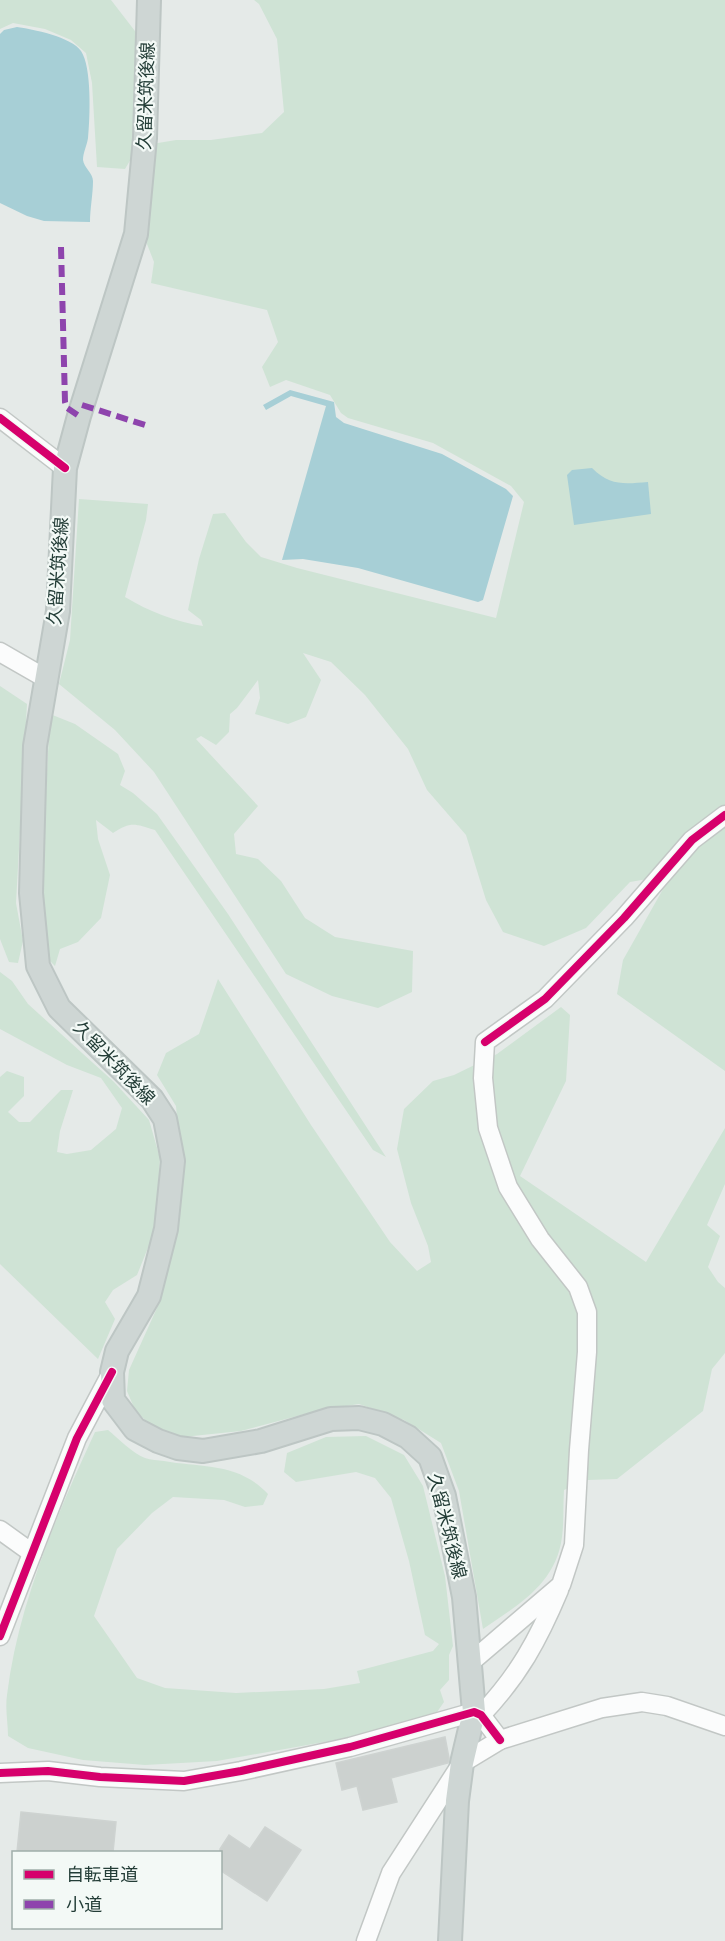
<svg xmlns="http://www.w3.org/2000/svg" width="725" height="1941" viewBox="0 0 725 1941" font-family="Roboto,'Noto Sans JP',sans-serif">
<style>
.green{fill:#cfe3d5}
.water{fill:#a7cfd6}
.building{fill:#ccd1cf;stroke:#ced3d1;stroke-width:1.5}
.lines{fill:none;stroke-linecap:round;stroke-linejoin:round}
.minor-casing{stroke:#c2c7c5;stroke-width:21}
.major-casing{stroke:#bdc6c4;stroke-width:26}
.minor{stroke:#fbfcfc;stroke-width:18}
.major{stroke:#ced6d4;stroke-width:22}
.quiet{stroke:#8e44ad;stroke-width:6;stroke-dasharray:12 6;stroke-linecap:butt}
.cycleway-casing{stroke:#f3f9f6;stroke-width:11}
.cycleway{stroke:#d6006c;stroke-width:8}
.labels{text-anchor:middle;stroke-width:4.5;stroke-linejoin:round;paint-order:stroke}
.street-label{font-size:18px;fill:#233d37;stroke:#f3f9f6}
</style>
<rect width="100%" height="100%" fill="#e5eae8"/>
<g class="green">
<path d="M 0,0 L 111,0 L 138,35 L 138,147 L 125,169 L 97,167 L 92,83 L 86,53 L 71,40 L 45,29 L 13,23 L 0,29 Z"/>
<path d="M 254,0 L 725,0 L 725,1071 L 617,994 L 623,960 L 671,875 L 630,882 L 586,928 L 544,946 L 503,932 L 486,900 L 466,835 L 427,790 L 408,749 L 365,695 L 331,662 L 303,653 L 321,680 L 306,717 L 288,724 L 255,714 L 260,698 L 258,680 L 237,708 L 230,714 L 229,732 L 216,745 L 201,736 L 196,739 L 258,806 L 234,834 L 236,854 L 258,859 L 281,881 L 305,918 L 335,937 L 413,951 L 412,992 L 378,1008 L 332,996 L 286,974 L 154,772 L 115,730 L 59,684 L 70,640 L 79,499 L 148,504 L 146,520 L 125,597 C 148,611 176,622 203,626 L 201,620 L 188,610 L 199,559 L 213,514 L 225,513 L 246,542 L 261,557 L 297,568 L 496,618 L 524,502 L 511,486 L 433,443 L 348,418 L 341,413 L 330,395 L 286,380 L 270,387 L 262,367 L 278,342 L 267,310 L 151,283 L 154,262 L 147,244 L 153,158 L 152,144 L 176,140 L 211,140 L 262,133 L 284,112 L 277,39 L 259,4 Z"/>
<path d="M 0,686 L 27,704 L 16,903 L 23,941 L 18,963 L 9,962 L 0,939 Z"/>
<path d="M 50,714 L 75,724 L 118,754 L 125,771 L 120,785 L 133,793 L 157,814 L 228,914 L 386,1157 L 373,1150 L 155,830 C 135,824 131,821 113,833 L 96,820 L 98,839 L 110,875 L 101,918 L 78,942 L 60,949 L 55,966 L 45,956 L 39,931 Z"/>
<path d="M 0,972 L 12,981 L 28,1004 L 114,1082 L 149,1120 L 160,1158 L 156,1228 L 137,1275 L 113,1290 L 105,1302 L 115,1319 L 98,1359 L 0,1264 L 0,1077 L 7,1071 L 24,1077 L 24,1096 L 8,1112 L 19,1122 L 30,1122 L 61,1090 L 73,1090 L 60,1131 L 57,1152 L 67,1154 L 91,1150 L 116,1129 L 122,1108 L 101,1078 L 67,1065 L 0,1029 Z"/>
<path d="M 218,979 L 311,1125 L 390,1242 L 417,1271 L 431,1262 L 428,1246 L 411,1203 L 397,1149 L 404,1109 L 433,1081 L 454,1075 L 497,1054 L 561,1007 L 570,1015 L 566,1081 L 520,1176 L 646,1262 L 725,1128 L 725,1184 L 707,1225 L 720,1236 L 708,1267 L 718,1282 L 725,1288 L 725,1353 L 712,1369 L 703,1411 L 617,1479 L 588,1480 L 564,1490 C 563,1506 564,1522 562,1537 C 556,1584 518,1605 483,1629 L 459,1491 L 441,1443 L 404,1420 L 359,1404 L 320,1410 L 241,1431 L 183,1437 L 150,1425 L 135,1410 L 127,1391 L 129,1370 L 161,1299 L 183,1186 L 176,1106 L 157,1075 L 166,1053 L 199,1034 Z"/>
<path d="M 108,1430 C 119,1439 132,1453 145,1458 C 151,1460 158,1460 164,1461 C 202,1468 238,1462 268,1494 L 263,1505 L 245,1507 L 224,1500 L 173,1497 L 152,1513 L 117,1549 L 94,1616 L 137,1678 L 165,1688 L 236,1693 L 324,1689 L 360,1683 L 357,1671 L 433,1651 L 439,1644 L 425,1635 L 409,1561 L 391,1498 L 375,1478 L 356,1472 L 296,1482 L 284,1472 L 287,1453 L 326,1437 L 366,1436 L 404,1455 L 423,1486 L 445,1576 L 453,1646 L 449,1655 L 449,1680 L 440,1690 L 444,1702 L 435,1715 L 358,1736 L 217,1761 L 145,1765 L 83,1760 L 28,1748 L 8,1736 C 8,1723 5,1709 7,1695 C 18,1605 57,1514 95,1432 Z"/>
</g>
<g class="water">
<path d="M 17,27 C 32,29 72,37 81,51 C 92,67 90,118 88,138 C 87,145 83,153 83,160 C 84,168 93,173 93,181 C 93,194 90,209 90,222 L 44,221 L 27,216 L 0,203 L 0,34 L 4,30 Z"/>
<path d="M 290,390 L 334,402 L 336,417 L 344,423 L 442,454 L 506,489 L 513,496 L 483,600 L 478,602 L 358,568 L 303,559 L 282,560 L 326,406 L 291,396 L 266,410 L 263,405 Z"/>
<path d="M 592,468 C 610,486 624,484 648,482 L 651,514 L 574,525 L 567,475 L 572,470 Z"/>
</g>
<g class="building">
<path d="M 445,1737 L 449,1758 L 448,1763 L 391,1778 L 397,1802 L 363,1810 L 357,1786 L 342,1790 L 336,1763 Z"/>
<path d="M 21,1812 L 116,1822 L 113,1852 L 17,1852 Z"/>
<path d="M 265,1827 L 301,1850 L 267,1901 L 220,1870 L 220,1849 L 229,1835 L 250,1849 Z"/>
</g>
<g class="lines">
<g class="minor-casing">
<g id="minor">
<path d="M 0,418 L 65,468"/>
<path d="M 0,652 L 45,678"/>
<path d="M 0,1530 L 32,1553"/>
<path d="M 0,1636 L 77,1438 L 112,1372"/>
<path d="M 471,1662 L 561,1585 L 574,1545 L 579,1450 L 587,1352 L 587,1312 L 578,1287 L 540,1239 L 508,1187 L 488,1128 L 483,1078 L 485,1042 L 545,999 L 624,918 L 692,840 L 725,815"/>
<path d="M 481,1715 C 519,1675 538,1640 559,1590"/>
<path d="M 0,1773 L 48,1771 L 100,1777 L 184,1781 L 241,1771 L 350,1747 L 474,1712 L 481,1715 L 500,1740"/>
<path d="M 366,1941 L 391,1873 L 462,1763 L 500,1740 L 602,1708 L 642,1702 L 667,1706 L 725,1726"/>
</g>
</g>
<g class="major-casing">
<path id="major" d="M 149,0 L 145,138 L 136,234 L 79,416 L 65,468 L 58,611 L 35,746 L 31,893 L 38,966 L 59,1008 L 152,1099 L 165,1119 L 173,1161 L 166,1229 L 149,1296 L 117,1351 L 112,1372 L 113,1400 L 135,1429 L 158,1441 L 178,1448 L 203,1451 L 261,1441 L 331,1419 L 359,1418 L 383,1424 L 408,1437 L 430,1457 L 444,1496 L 464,1597 L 474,1712 L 462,1763 L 457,1801 L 450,1941"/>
</g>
<use href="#minor" class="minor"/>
<use href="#major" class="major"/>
<g class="quiet">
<path d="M 61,247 L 65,402 L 67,408 L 79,416"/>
<path d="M 82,405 L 145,425"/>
</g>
<g class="cycleway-casing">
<g id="cycleway">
<path d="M 0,418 L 65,468"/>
<path d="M 485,1042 L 545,999 L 624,918 L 692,840 L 725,815"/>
<path d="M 0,1636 L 77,1438 L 112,1372"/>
<path d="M 0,1773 L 48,1771 L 100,1777 L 184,1781 L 241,1771 L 350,1747 L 474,1712 L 481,1715 L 500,1740"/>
</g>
</g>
<use href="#cycleway" class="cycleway"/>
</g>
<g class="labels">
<g class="street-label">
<text transform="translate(146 96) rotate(-88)" y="6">久留米筑後線</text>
<text transform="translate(58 571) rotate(-86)" y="6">久留米筑後線</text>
<text transform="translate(114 1063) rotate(46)" y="6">久留米筑後線</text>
<text transform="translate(447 1526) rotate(76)" y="6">久留米筑後線</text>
</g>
</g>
<rect x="12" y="1851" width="210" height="78" fill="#f3f9f6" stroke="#a0aeaa" stroke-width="1.5"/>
<rect x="24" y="1870" width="30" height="9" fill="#d6006c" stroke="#a0aeaa" stroke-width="1.5"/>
<text x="66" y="1881" font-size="18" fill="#233d37">自転車道</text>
<rect x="24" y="1900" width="30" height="9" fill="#8e44ad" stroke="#a0aeaa" stroke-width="1.5"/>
<text x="66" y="1911" font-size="18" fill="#233d37">小道</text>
</svg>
